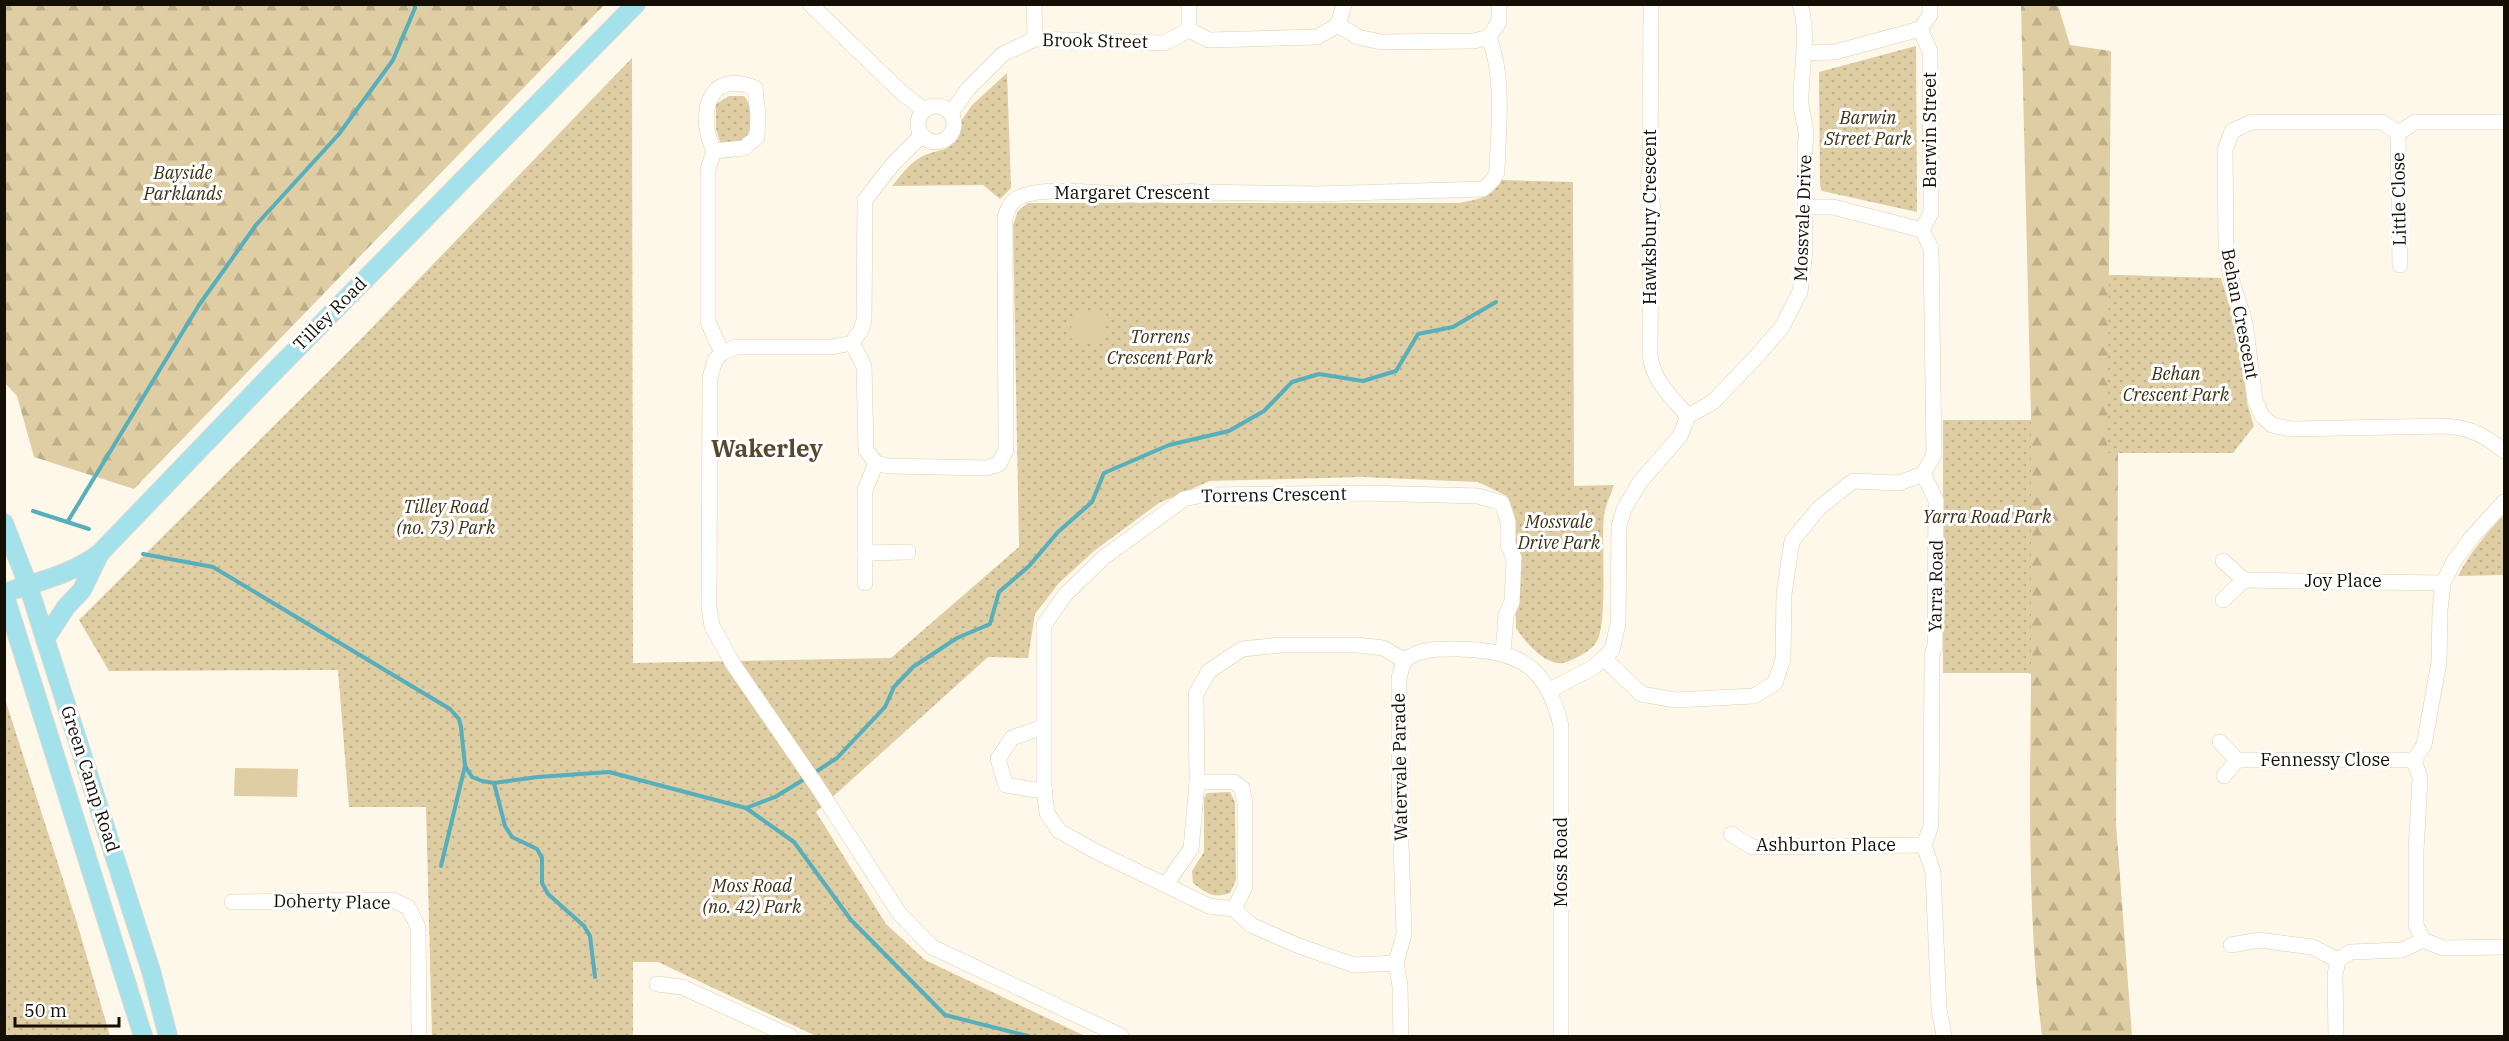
<svg xmlns="http://www.w3.org/2000/svg" width="2509" height="1041" viewBox="0 0 2509 1041" font-family="'IBM Plex Serif',serif">
<style>
.forest{fill:url(#forest-firs)}
.park{fill:url(#park-dots)}
.pitch{fill:#dfcda3}
.lines{fill:none;stroke-linecap:round;stroke-linejoin:round}
.stream{stroke:#57afbb;stroke-width:4}
.minor-casing{stroke:#ddcfae;stroke-width:16}
.major-casing{stroke:#d9d9d7;stroke-width:20}
.minor{stroke:#fff;stroke-width:15}
.major{stroke:#a4e2eb;stroke-width:18}
.labels{text-anchor:middle;stroke-width:6;stroke-linejoin:round;paint-order:stroke}
.street-label{font-size:18px;fill:#140f05;stroke:#fff}
.park-label{font-size:18px;font-style:italic;fill:#3b2f13;stroke:#fff}
.district-label{font-size:24px;font-weight:bold;fill:#56492d;stroke:#fff}
</style>
<defs>
<pattern id="forest-firs" width="22" height="20" patternUnits="userSpaceOnUse" patternTransform="scale(1.5)"><rect width="22" height="20" fill="#dfcda3"/><path d="M5 1l3.5 6h-7zM16 11l3.5 6h-7z" fill="#beaf8b"/></pattern>
<pattern id="park-dots" width="8" height="8" patternUnits="userSpaceOnUse" patternTransform="scale(1.5)"><rect width="8" height="8" fill="#dfcda3"/><path d="M2 2h.1M6 6h.1" fill="none" stroke="#beaf8b" stroke-width="1.8" stroke-linecap="round"/></pattern>
</defs>
<rect width="100%" height="100%" fill="#fef8eb"/>
<g class="forest">
<path d="M 4,5 L 5,4 L 604,5 L 134,489 L 34,457 L 17,396 L 5,383 Z"/>
<path d="M 2021,5 L 2058,5 L 2070,45 L 2111,51 L 2109,275 L 2151,276 L 2173,409 L 2118,453 L 2116,824 L 2132,1036 L 2042,1036 C 2027,916 2030,795 2031,674 L 2006,668 L 2029,480 L 2031,419 Z"/>
</g>
<g class="park">
<path d="M 1916,46 L 1917,212 L 1822,191 L 1820,185 L 1819,72 Z"/>
<path d="M 632,58 L 633,663 L 891,658 L 1019,547 L 1013,225 L 1018,211 L 1028,203 L 1459,203 C 1477,199 1492,199 1501,180 L 1573,182 L 1574,486 L 1614,485 C 1611,495 1605,506 1604,516 C 1601,543 1608,622 1597,641 C 1592,651 1576,658 1567,662 C 1548,669 1525,642 1516,628 L 1514,520 L 1507,496 L 1478,482 L 1362,477 L 1210,481 L 1159,503 L 1094,551 L 1059,583 L 1035,614 L 1028,658 L 988,657 L 816,812 L 886,924 L 925,960 L 1085,1036 L 816,1036 L 658,962 L 633,962 L 633,1036 L 432,1036 L 426,807 L 349,807 L 338,670 L 109,671 L 79,620 L 360,340 Z"/>
<path d="M 1007,73 L 1011,188 L 1000,199 L 983,185 L 892,186 C 902,174 912,159 928,154 C 945,148 944,153 958,139 L 959,124 L 972,105 Z"/>
<path d="M 729,96 L 744,96 C 755,111 753,127 744,142 L 720,142 L 716,129 L 716,104 Z"/>
<path d="M 2109,275 L 2221,278 L 2239,335 L 2247,403 L 2254,426 L 2233,453 L 2107,453 Z"/>
<rect x="1943" y="420" width="88" height="253"/>
<path d="M 2504,515 L 2504,575 L 2458,576 C 2470,552 2486,534 2504,515 Z"/>
<path d="M 5,699 L 77,923 L 110,1036 L 5,1036 Z"/>
<path d="M 1230,792 L 1235,802 L 1236,880 L 1230,893 C 1213,899 1206,893 1193,883 L 1192,871 L 1204,852 L 1204,798 L 1207,793 Z"/>
</g>
<g class="pitch">
<path d="M 1074,310 L 1107,315 L 1102,344 L 1070,338 Z"/>
<path d="M 235,768 L 298,769 L 297,797 L 234,796 Z"/>
</g>
<g class="lines">
<g class="stream">
<path d="M 33,511 L 89,529"/>
<path d="M 68,521 L 199,305 L 256,225 L 339,134 L 393,60 L 415,8 L 415,4"/>
<path d="M 143,554 L 213,567 L 450,709 L 459,719 L 461,727 L 465,766 L 472,777 L 482,781 L 494,783 L 538,777 L 609,772 L 746,808 L 794,842 L 851,920 L 945,1015 L 1028,1036"/>
<path d="M 814,773 L 837,758 L 885,707 L 894,687 L 913,667 L 957,638 L 990,624 L 999,592 L 1029,566 L 1058,532 L 1092,502 L 1104,473 L 1169,445 L 1229,431 L 1264,411 L 1292,382 L 1319,374 L 1363,381 L 1396,371 L 1418,334 L 1453,327 L 1496,302"/>
<path d="M 494,783 L 505,826 L 512,837 L 537,849 L 542,858 L 542,883 L 548,894 L 584,926 L 590,936 L 595,977"/>
<path d="M 746,808 L 775,797 L 808,777"/>
<path d="M 441,866 L 465,766"/>
</g>
<g class="minor-casing">
<g id="minor">
<path d="M 810,4 L 900,91 L 924,110"/>
<path d="M 1034,4 L 1035,39"/>
<path d="M 1189,4 L 1189,30"/>
<path d="M 1344,4 L 1338,25 L 1358,37 L 1381,42 L 1474,41 L 1489,37 L 1499,22 L 1499,4"/>
<path d="M 1651,4 L 1650,168 L 1648,182 L 1653,207 L 1651,225 L 1650,355 C 1653,381 1671,397 1688,416"/>
<path d="M 1920,29 L 1930,51 L 1931,213 L 1922,230"/>
<path d="M 1805,53 L 1835,52 L 1920,29 L 1930,15 L 1930,4"/>
<circle cx="936" cy="124" r="18"/>
<path d="M 951,113 L 968,89 L 1003,54 L 1035,39 L 1164,43 L 1189,30 L 1209,40 L 1317,37 L 1338,25"/>
<path d="M 2504,122 L 2415,122 L 2398,133 L 2382,122 L 2252,122 L 2232,131 L 2225,150 L 2226,248 L 2231,278 L 2245,323 L 2255,400 L 2262,416 L 2272,425 L 2291,429 L 2445,426 C 2471,428 2484,435 2504,451"/>
<path d="M 2398,133 L 2400,265"/>
<path d="M 714,151 L 744,148 L 757,137 L 758,116 L 755,88 C 707,68 697,116 714,151 L 708,169 L 708,322 L 722,353 L 715,360 L 710,378 L 709,607 L 712,626 L 733,664 L 817,786 L 899,913 L 932,947 L 1121,1036"/>
<path d="M 1805,207 L 1833,207 L 1922,230 L 1931,248 L 1934,455 L 1923,474 L 1936,500 L 1935,646 L 1932,655 L 1931,826 L 1924,845 L 1933,872 L 1939,1009 L 1944,1036"/>
<path d="M 852,343 L 864,366 L 866,450 L 876,463"/>
<path d="M 722,353 L 736,347 L 832,347 L 852,343 L 861,330 L 864,320 L 865,200 L 893,164 L 921,136"/>
<path d="M 2504,502 L 2472,537 L 2454,561 L 2443,583 L 2440,610 L 2439,662 L 2424,745 L 2414,760 L 2420,778 L 2416,851 L 2416,925 L 2423,940 L 2443,948 L 2504,947"/>
<path d="M 865,553 L 908,552"/>
<path d="M 2244,580 L 2443,583"/>
<path d="M 865,583 L 865,490 L 876,463 L 888,466 L 986,468 L 999,464 L 1006,450 L 1005,217 C 1007,213 1008,207 1011,204 C 1029,179 1123,198 1152,195 C 1169,194 1181,190 1198,192 L 1317,194 L 1483,189 L 1493,180 L 1497,172 C 1498,128 1505,79 1489,37"/>
<path d="M 2223,600 L 2244,580 L 2223,561"/>
<path d="M 1604,658 L 1641,694 L 1675,700 L 1754,696 L 1775,683 L 1783,659 L 1784,594 L 1792,541 L 1819,508 L 1853,481 L 1899,483 L 1923,474"/>
<path d="M 1550,690 L 1594,667 L 1612,650 L 1618,624 L 1619,526 L 1624,509 L 1640,482 L 1680,436 L 1688,416 L 1713,402 L 1757,356 L 1782,327 L 1800,292 L 1805,251 L 1805,146 C 1809,130 1802,120 1801,104 C 1800,71 1810,37 1800,4"/>
<path d="M 1042,727 L 1012,738 L 998,759 L 1006,785 L 1035,790 L 1044,788"/>
<path d="M 2220,742 L 2237,760 L 2224,776"/>
<path d="M 2237,760 L 2414,760"/>
<path d="M 1197,782 L 1234,782 L 1242,788 L 1245,803 L 1245,887 L 1234,909"/>
<path d="M 1731,834 L 1752,847 L 1924,845"/>
<path d="M 1166,884 L 1191,849 L 1197,782 L 1196,694 L 1209,671 L 1242,649 L 1281,645 L 1357,645 L 1383,648 L 1404,660"/>
<path d="M 232,902 L 393,900 L 408,907 L 418,927 L 419,1036"/>
<path d="M 2231,945 L 2259,940 L 2312,947 L 2338,960"/>
<path d="M 1396,963 L 1354,965 L 1299,946 L 1251,925 L 1234,909 L 1209,906 L 1097,852 L 1059,831 L 1047,813 L 1044,788 L 1044,625 L 1065,595 L 1103,558 L 1184,499 L 1202,495 L 1365,493 L 1478,496 L 1502,503 L 1508,521 L 1508,545 L 1514,558 L 1512,602 L 1506,615 L 1503,653"/>
<path d="M 657,984 L 682,987 L 790,1036"/>
<path d="M 1401,1036 L 1400,986 L 1396,963 L 1404,934 L 1399,783 L 1399,678 L 1404,660 C 1422,648 1438,649 1458,649 C 1518,650 1547,665 1561,726 L 1561,1036"/>
<path d="M 2336,1036 L 2335,975 L 2338,960 L 2351,952 L 2402,950 L 2423,940"/>
</g>
</g>
<g class="major-casing">
<g id="major">
<path d="M 4,523 L 28,585 L 151,971 L 168,1036"/>
<path d="M 4,593 C 37,582 74,574 101,552 L 270,376 L 636,4"/>
<path d="M 4,593 L 143,1036"/>
<path d="M 45,639 L 66,607 L 82,590 L 99,555"/>
</g>
</g>
<use href="#minor" class="minor"/>
<use href="#major" class="major"/>
</g>
<g class="labels">
<g class="street-label">
<text transform="translate(1095 41) rotate(1)" y="6">Brook Street</text>
<text transform="translate(1930 130) rotate(-90)" y="6">Barwin Street</text>
<text x="1132" y="199">Margaret Crescent</text>
<text transform="translate(2399 199) rotate(-91)" y="6">Little Close</text>
<text transform="translate(1650 217) rotate(-90)" y="6">Hawksbury Crescent</text>
<text transform="translate(1803 218) rotate(-88)" y="6">Mossvale Drive</text>
<text transform="translate(330 314) rotate(-45)" y="6">Tilley Road</text>
<text transform="translate(2240 314) rotate(79)" y="6">Behan Crescent</text>
<text transform="translate(1274 495) rotate(-1)" y="6">Torrens Crescent</text>
<text x="2343" y="587">Joy Place</text>
<text transform="translate(1936 586) rotate(-89)" y="6">Yarra Road</text>
<text x="2325" y="766">Fennessy Close</text>
<text transform="translate(1400 767) rotate(-91)" y="6">Watervale Parade</text>
<text transform="translate(90 779) rotate(72)" y="6">Green Camp Road</text>
<text x="1826" y="851">Ashburton Place</text>
<text transform="translate(1561 862) rotate(-90)" y="6">Moss Road</text>
<text transform="translate(332 902) rotate(1)" y="6">Doherty Place</text>
</g>
<g class="park-label">
<text x="1868" y="124">Barwin<tspan x="1868" dy="21">Street Park</tspan></text>
<text x="183" y="179">Bayside<tspan x="183" dy="21">Parklands</tspan></text>
<text x="1160" y="343">Torrens<tspan x="1160" dy="21">Crescent Park</tspan></text>
<text x="2176" y="380">Behan<tspan x="2176" dy="21">Crescent Park</tspan></text>
<text x="446" y="513">Tilley Road<tspan x="446" dy="21">(no. 73) Park</tspan></text>
<text x="1987" y="523">Yarra Road Park</text>
<text x="1559" y="528">Mossvale<tspan x="1559" dy="21">Drive Park</tspan></text>
<text x="752" y="892">Moss Road<tspan x="752" dy="21">(no. 42) Park</tspan></text>
</g>
<g class="district-label">
<text x="767" y="457">Wakerley</text>
</g>
</g>
<rect width="2509" height="1041" fill="none" stroke="#140f05" stroke-width="12"/>
<path d="M15 1017v9h104v-9" fill="none" stroke="#140f05" stroke-width="3"/>
<text x="24" y="1017" font-size="18" fill="#140f05" stroke="#ffffff" stroke-width="4.5" paint-order="stroke">50 m</text>
</svg>
